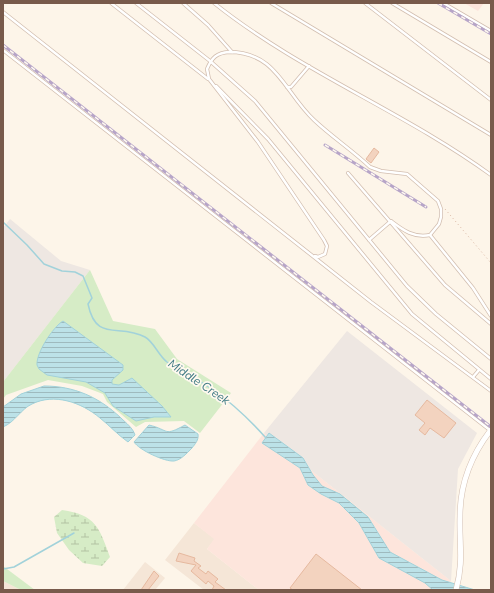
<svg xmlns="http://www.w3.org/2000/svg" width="494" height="593" viewBox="0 0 494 593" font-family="'Nunito Sans',sans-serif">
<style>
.residential{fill:#f5e6d7}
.commercial{fill:#fde5dc}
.industrial{fill:#eee7e2}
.wetland{fill:url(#wetland-marsh)}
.green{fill:#d6ecc6}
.water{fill:url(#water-rules);stroke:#a2d2da}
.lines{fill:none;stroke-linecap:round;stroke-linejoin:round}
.stream{stroke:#a2d2da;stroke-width:1.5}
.building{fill:#f3d3bf;stroke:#e6b99f}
.lane-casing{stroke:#d2beb0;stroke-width:4}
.street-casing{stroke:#d2beb0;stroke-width:6}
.path{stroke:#d9b6a2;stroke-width:1;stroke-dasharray:1 3;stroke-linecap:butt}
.lane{stroke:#fff;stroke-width:2.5}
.street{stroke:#fff;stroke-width:5}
.rail-casing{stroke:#b7a5c8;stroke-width:3}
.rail{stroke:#fff9ef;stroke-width:1.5;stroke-dasharray:4.5;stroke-linecap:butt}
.labels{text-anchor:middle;stroke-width:3.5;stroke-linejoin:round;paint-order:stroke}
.water-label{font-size:12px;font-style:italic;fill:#417b85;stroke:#fff9ef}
</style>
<defs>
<pattern id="wetland-marsh" width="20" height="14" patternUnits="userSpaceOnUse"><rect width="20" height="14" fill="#d6ecc6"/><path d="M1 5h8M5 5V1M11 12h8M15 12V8" fill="none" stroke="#b2c2a3"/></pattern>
<pattern id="water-rules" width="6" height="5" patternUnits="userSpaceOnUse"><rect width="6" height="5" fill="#bce2e8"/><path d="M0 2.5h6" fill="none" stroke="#9ebabe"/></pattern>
</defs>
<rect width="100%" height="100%" fill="#fdf5e9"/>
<g class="residential">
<path d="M 194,523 L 215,539 L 207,549 L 259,590 L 204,590 L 165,560 Z"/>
<path d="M 145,562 L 165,578 L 155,590 L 123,590 Z"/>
<path d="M 3,581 L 21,590 L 3,590 Z"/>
</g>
<g class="commercial">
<path d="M 464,3 L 484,3 L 478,11 Z"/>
<path d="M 264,433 L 451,581 L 448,590 L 259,590 L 207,549 L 214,539 L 194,523 Z"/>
</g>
<g class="industrial">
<path d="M 10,219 L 61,261 L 90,270 L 3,382 L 3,228 Z"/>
<path d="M 347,331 L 477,433 L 458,469 L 451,581 L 264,433 Z"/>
</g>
<path class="wetland" d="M 62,510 C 96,515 99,527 110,557 L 102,566 L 83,563 L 69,550 L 57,533 L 54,517 Z"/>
<g class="green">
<path d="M 90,270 L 113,321 L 155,329 L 177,359 L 231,393 L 200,433 L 184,421 L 145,422 L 136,427 L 107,402 L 103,394 L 82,386 L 48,380 L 6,395 L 3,399 L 3,382 Z"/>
<path d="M 3,566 L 35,590 L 21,590 L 3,581 Z"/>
</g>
<g class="water">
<path d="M 63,321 L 123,365 L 123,370 L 112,380 L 112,384 L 119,385 L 132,378 L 162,406 L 171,417 L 154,417 L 136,421 L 113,406 L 105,393 L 86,382 L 47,375 L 39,369 L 37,365 C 36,353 53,327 63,321 Z"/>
<path d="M 44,386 C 74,386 99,397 121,418 C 126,423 133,428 135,435 L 128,442 C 118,435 110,426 100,418 C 81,402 54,393 32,404 C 21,409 15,422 3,427 L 3,407 L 21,394 Z"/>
<path d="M 149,425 C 170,430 163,437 185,425 L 198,434 C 199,440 195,444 192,448 C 187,453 181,460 174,461 C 165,462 139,450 134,442 Z"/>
<path d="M 269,433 L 303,458 L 313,475 L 322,486 L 340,494 L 368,517 L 390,552 L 442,580 L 475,590 L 433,590 L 425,583 L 379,558 L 359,523 L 339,503 L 321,494 L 308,485 L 300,468 L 262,443 Z"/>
</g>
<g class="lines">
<g class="stream">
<path d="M 3,222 L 27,245 L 44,264 L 62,271 L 75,272 L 83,276 L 92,298 L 88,304 C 96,343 119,323 145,337 C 154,342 158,355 167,362 C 181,372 197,379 212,389 C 232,403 250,420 266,438"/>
<path d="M 3,569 L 14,567 L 74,533"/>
</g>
</g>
<g class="building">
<path d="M 374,148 L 379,152 L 371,163 L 366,159 Z"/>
<path d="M 427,400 L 456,423 L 444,438 L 430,428 L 425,435 L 419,430 L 425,423 L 415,415 Z"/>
<path d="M 179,553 L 195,558 L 194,561 L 201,566 L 198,568 L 206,574 L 208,571 L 218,579 L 215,582 L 226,590 L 212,590 L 214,586 L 208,581 L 206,584 L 191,571 L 196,565 L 176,561 Z"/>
<path d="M 316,554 L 362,590 L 293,590 L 290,588 Z"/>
<path d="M 154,571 L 159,576 L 148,590 L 141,590 Z"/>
</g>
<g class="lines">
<g class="lane-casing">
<g id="lane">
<path d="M 111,3 L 208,79"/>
<path d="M 136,3 L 210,61 L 255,101 L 407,286 L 436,314 L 491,359"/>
<path d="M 183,3 L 208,25 L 232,52"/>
<path d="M 214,3 C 299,71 403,111 491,175"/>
<path d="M 271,3 L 491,135"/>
<path d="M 365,3 L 491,100"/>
<path d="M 392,3 L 491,62"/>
<path d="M 443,3 L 491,31"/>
<path d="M 3,12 L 371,302 L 491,391"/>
<path d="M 3,50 L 491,431"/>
<path d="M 216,86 L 268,139 L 412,314 L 491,379"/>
<path d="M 287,87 L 291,87 L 309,66"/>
<path d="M 348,173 L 445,285 L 491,324"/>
<path d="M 430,235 L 473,288 L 491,316"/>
<path d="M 369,240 L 391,221"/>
<path d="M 315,256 L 318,257 L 325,254 L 327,246 L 324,240 L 258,142 L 209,79 L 207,69 C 212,57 217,53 229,52 C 277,52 284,92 314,120 C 332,137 352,150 370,167 L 381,171 L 407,174 L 438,201 L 441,209 L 441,217 L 439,224 L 430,235 C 414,238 404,231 391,221"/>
<path d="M 473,377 L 479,370"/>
</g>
</g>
<g class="street-casing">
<path id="street" d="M 456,590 C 464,561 459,544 460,516 C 460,484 471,456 490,431"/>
</g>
<path class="path" d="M 445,209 L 491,263"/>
<use href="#lane" class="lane"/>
<use href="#street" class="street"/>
<g class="rail-casing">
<g id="rail">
<path d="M 438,3 L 491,34"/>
<path d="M 3,45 L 491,427"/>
<path d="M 325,145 L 426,207"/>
</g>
</g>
<use href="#rail" class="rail"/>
</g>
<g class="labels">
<g class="water-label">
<text transform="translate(199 382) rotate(34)" y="4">Middle Creek</text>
</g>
</g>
<rect width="494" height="593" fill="none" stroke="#785a4b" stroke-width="8"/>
</svg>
